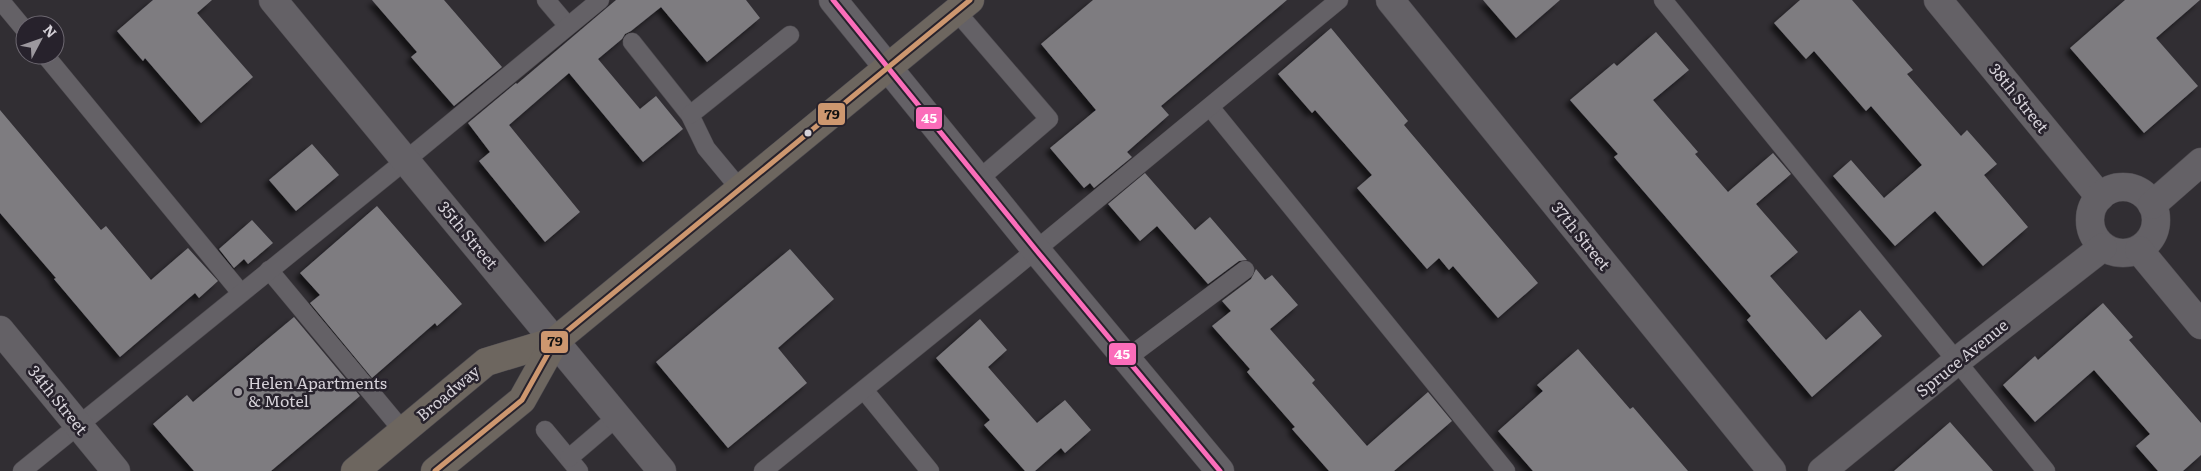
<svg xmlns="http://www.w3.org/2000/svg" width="2201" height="471" viewBox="0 0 2201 471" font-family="Literata,serif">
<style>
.building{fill:#7e7c80;filter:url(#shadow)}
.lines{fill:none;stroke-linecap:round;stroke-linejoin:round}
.service-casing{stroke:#4e4b50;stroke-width:19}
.minor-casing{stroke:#4e4b50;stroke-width:29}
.tertiary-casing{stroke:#4e4b50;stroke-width:29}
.primary-casing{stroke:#4e4b50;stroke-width:29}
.service{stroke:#646166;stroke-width:18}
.minor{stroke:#646166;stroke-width:28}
.tertiary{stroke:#646166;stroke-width:28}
.primary{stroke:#6d665f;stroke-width:28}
.bus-1-casing{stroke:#27222c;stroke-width:9}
.bus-2-casing{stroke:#27222c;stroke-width:9}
.bus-1{stroke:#fb6dba;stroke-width:5}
.bus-2{stroke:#cd976f;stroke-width:5}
.bus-dot{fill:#d5d1d8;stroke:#27222c;stroke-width:2}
.poi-dot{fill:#9c989e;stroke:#27222c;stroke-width:2}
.labels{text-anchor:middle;stroke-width:5;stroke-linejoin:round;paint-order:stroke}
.street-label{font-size:16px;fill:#d5d1d8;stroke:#27222c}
.poi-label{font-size:16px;fill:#d5d1d8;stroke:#27222c;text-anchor:start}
.line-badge{stroke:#27222c;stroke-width:2}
.badge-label{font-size:14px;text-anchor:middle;font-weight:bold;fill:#fff}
.pale-badge-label{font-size:14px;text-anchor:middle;font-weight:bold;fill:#111}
</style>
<defs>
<filter id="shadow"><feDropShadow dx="-4.5" dy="4.5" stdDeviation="2.5" flood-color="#0009"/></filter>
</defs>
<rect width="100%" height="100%" fill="#312e33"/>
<g class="building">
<path d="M 153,0 L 212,0 L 197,13 L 253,77 L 201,123 L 145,58 L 143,61 L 117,31 Z"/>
<path d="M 372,0 L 444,0 L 502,67 L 454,106 L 411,57 L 417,52 Z"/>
<path d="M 616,0 L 746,0 L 760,18 L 707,62 L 661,7 L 631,31 L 625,34 L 622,39 L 598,59 L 640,109 L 656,96 L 683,129 L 643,162 L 569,73 L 509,125 L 580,212 L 545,242 L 479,161 L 490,152 L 468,123 L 516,83 L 517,84 Z"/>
<path d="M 1093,0 L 1287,0 L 1161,106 L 1169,115 L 1127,152 L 1132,157 L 1094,188 L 1090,183 L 1084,188 L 1050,148 L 1096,110 L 1041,44 Z"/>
<path d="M 1483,0 L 1560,0 L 1516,38 Z"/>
<path d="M 1800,0 L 1852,0 L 1913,70 L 1907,74 L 1961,136 L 1967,130 L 1997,164 L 1984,175 L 2028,227 L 1983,266 L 1935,211 L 1895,246 L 1833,176 L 1851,160 L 1884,198 L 1922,165 L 1871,106 L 1866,111 L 1814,51 L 1806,59 L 1774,23 Z"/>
<path d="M 2125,0 L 2200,0 L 2156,38 L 2198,86 L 2144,133 L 2070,48 Z"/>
<path d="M 1331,28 L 1408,121 L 1404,125 L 1538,283 L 1498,318 L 1453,266 L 1449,270 L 1439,258 L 1427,269 L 1357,188 L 1372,175 L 1315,110 L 1312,113 L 1278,74 Z"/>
<path d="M 1656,32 L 1689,70 L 1653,100 L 1698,152 L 1695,154 L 1728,192 L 1773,153 L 1791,174 L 1756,204 L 1798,252 L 1770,276 L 1826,340 L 1860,310 L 1882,336 L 1812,397 L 1747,320 L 1751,316 L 1614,157 L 1618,154 L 1570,100 L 1614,63 L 1617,66 Z"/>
<path d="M 0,110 L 101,230 L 106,226 L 151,280 L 188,248 L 218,281 L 199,298 L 195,293 L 120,357 L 54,279 L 56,278 L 0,213 Z"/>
<path d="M 312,144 L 339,175 L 296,211 L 269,180 Z"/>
<path d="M 1145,173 L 1195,230 L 1210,217 L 1247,260 L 1239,261 L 1208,284 L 1157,226 L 1140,241 L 1108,204 Z"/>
<path d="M 377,206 L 462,304 L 437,326 L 435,323 L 372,378 L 310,303 L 320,295 L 300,273 Z"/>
<path d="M 252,220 L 273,243 L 248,264 L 244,259 L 234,268 L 219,249 Z"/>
<path d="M 790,249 L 834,299 L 778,348 L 807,383 L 728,448 L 656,362 Z"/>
<path d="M 1256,269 L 1265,280 L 1272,275 L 1298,305 L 1270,329 L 1315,380 L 1312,383 L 1367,446 L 1428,392 L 1452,421 L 1394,471 L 1329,471 L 1292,429 L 1295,427 L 1247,372 L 1250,369 L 1212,326 L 1231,311 L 1222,301 L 1251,279 Z"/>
<path d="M 2103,303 L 2133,337 L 2129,340 L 2201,423 L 2201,455 L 2183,471 L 2158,471 L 2136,446 L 2150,434 L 2094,370 L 2035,422 L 2003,385 L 2035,356 L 2038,360 Z"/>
<path d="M 294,317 L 360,396 L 271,471 L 194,471 L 153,424 L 187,395 L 193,402 Z"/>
<path d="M 980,319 L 1007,350 L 988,367 L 1037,423 L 1065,400 L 1091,430 L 1065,453 L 1061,448 L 1035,471 L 1025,471 L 984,425 L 990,420 L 936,358 Z"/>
<path d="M 1578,349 L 1630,409 L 1633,407 L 1688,471 L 1533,471 L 1498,431 L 1543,391 L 1537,385 Z"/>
<path d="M 1950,422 L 1993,471 L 1894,471 Z"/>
</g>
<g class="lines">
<g class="service-casing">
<g id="service">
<path d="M 0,0 L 25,30"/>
<path d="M 546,0 L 568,26"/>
<path d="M 1663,0 L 2046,471"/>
<path d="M 956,11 L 1049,119 L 979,179"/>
<path d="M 632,42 L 690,115 L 706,148 L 740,189"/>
<path d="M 45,55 L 241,293"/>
<path d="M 1210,107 L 1506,471"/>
<path d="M 690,115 L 790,35"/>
<path d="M 269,270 L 403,431"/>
<path d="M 1126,359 L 1245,270"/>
<path d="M 864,390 L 930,471"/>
<path d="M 545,430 L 579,471"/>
<path d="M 569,458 L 617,417"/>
<path d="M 22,471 L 406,160 L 600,0"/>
<path d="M 763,471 L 1009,272 L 1339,0"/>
</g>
</g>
<g class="minor-casing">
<g id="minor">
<path d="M 273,0 L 662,471"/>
<path d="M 1390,0 L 1772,471"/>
<path d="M 1938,0 L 2100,197"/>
<circle cx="2123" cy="220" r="33"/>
<path d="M 2152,205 L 2201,162"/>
<path d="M 2139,250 L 2201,325"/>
<path d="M 0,330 L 116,471"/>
<path d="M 1822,471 L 1957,361 L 2103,247"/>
</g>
</g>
<g class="tertiary-casing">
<path id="tertiary" d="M 833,0 L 1036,250 L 1220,471"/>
</g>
<g class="primary-casing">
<g id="primary">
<path d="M 355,471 L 486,362 L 555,341"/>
<path d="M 435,471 L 522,400 L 555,341 L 970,0"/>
</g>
</g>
<use href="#service" class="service"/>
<use href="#minor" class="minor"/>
<use href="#tertiary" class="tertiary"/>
<use href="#primary" class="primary"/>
<g class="bus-1-casing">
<path id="bus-1" d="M 833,0 L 1036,250 L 1220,471"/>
</g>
<g class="bus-2-casing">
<path id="bus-2" d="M 435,471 L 522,400 L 555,341 L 970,0"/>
</g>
<use href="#bus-1" class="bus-1"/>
<use href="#bus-2" class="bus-2"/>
</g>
<circle class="bus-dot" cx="808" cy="133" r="4.5"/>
<circle class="poi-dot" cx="238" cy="392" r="5"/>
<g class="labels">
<g class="street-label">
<text transform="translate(2019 98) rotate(51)" y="6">38th Street</text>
<text transform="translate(468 235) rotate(50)" y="6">35th Street</text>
<text transform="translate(1581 236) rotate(51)" y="6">37th Street</text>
<text transform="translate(1962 358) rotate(-39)" y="6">Spruce Avenue</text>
<text transform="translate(448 393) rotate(-40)" y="6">Broadway</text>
<text transform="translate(58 400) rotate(51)" y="6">34th Street</text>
</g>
<g class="poi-label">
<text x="248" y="389">Helen Apartments<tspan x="248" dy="18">&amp; Motel</tspan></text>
</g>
</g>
<g class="line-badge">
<rect x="817" y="102" width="29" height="24" rx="5" fill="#cd976f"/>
<rect x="915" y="106" width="28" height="24" rx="5" fill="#fb6dba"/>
<rect x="540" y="330" width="29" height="24" rx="5" fill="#cd976f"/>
<rect x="1108" y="342" width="29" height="24" rx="5" fill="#fb6dba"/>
</g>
<g class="badge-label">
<text x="929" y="123">45</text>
<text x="1122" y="359">45</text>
</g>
<g class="pale-badge-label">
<text x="832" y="119">79</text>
<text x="555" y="346">79</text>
</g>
<g transform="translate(40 40) rotate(49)"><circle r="24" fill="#27222c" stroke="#6d6871"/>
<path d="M0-4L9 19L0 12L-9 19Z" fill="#9c989e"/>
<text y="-8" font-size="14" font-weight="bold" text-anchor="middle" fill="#d5d1d8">N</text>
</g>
</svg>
